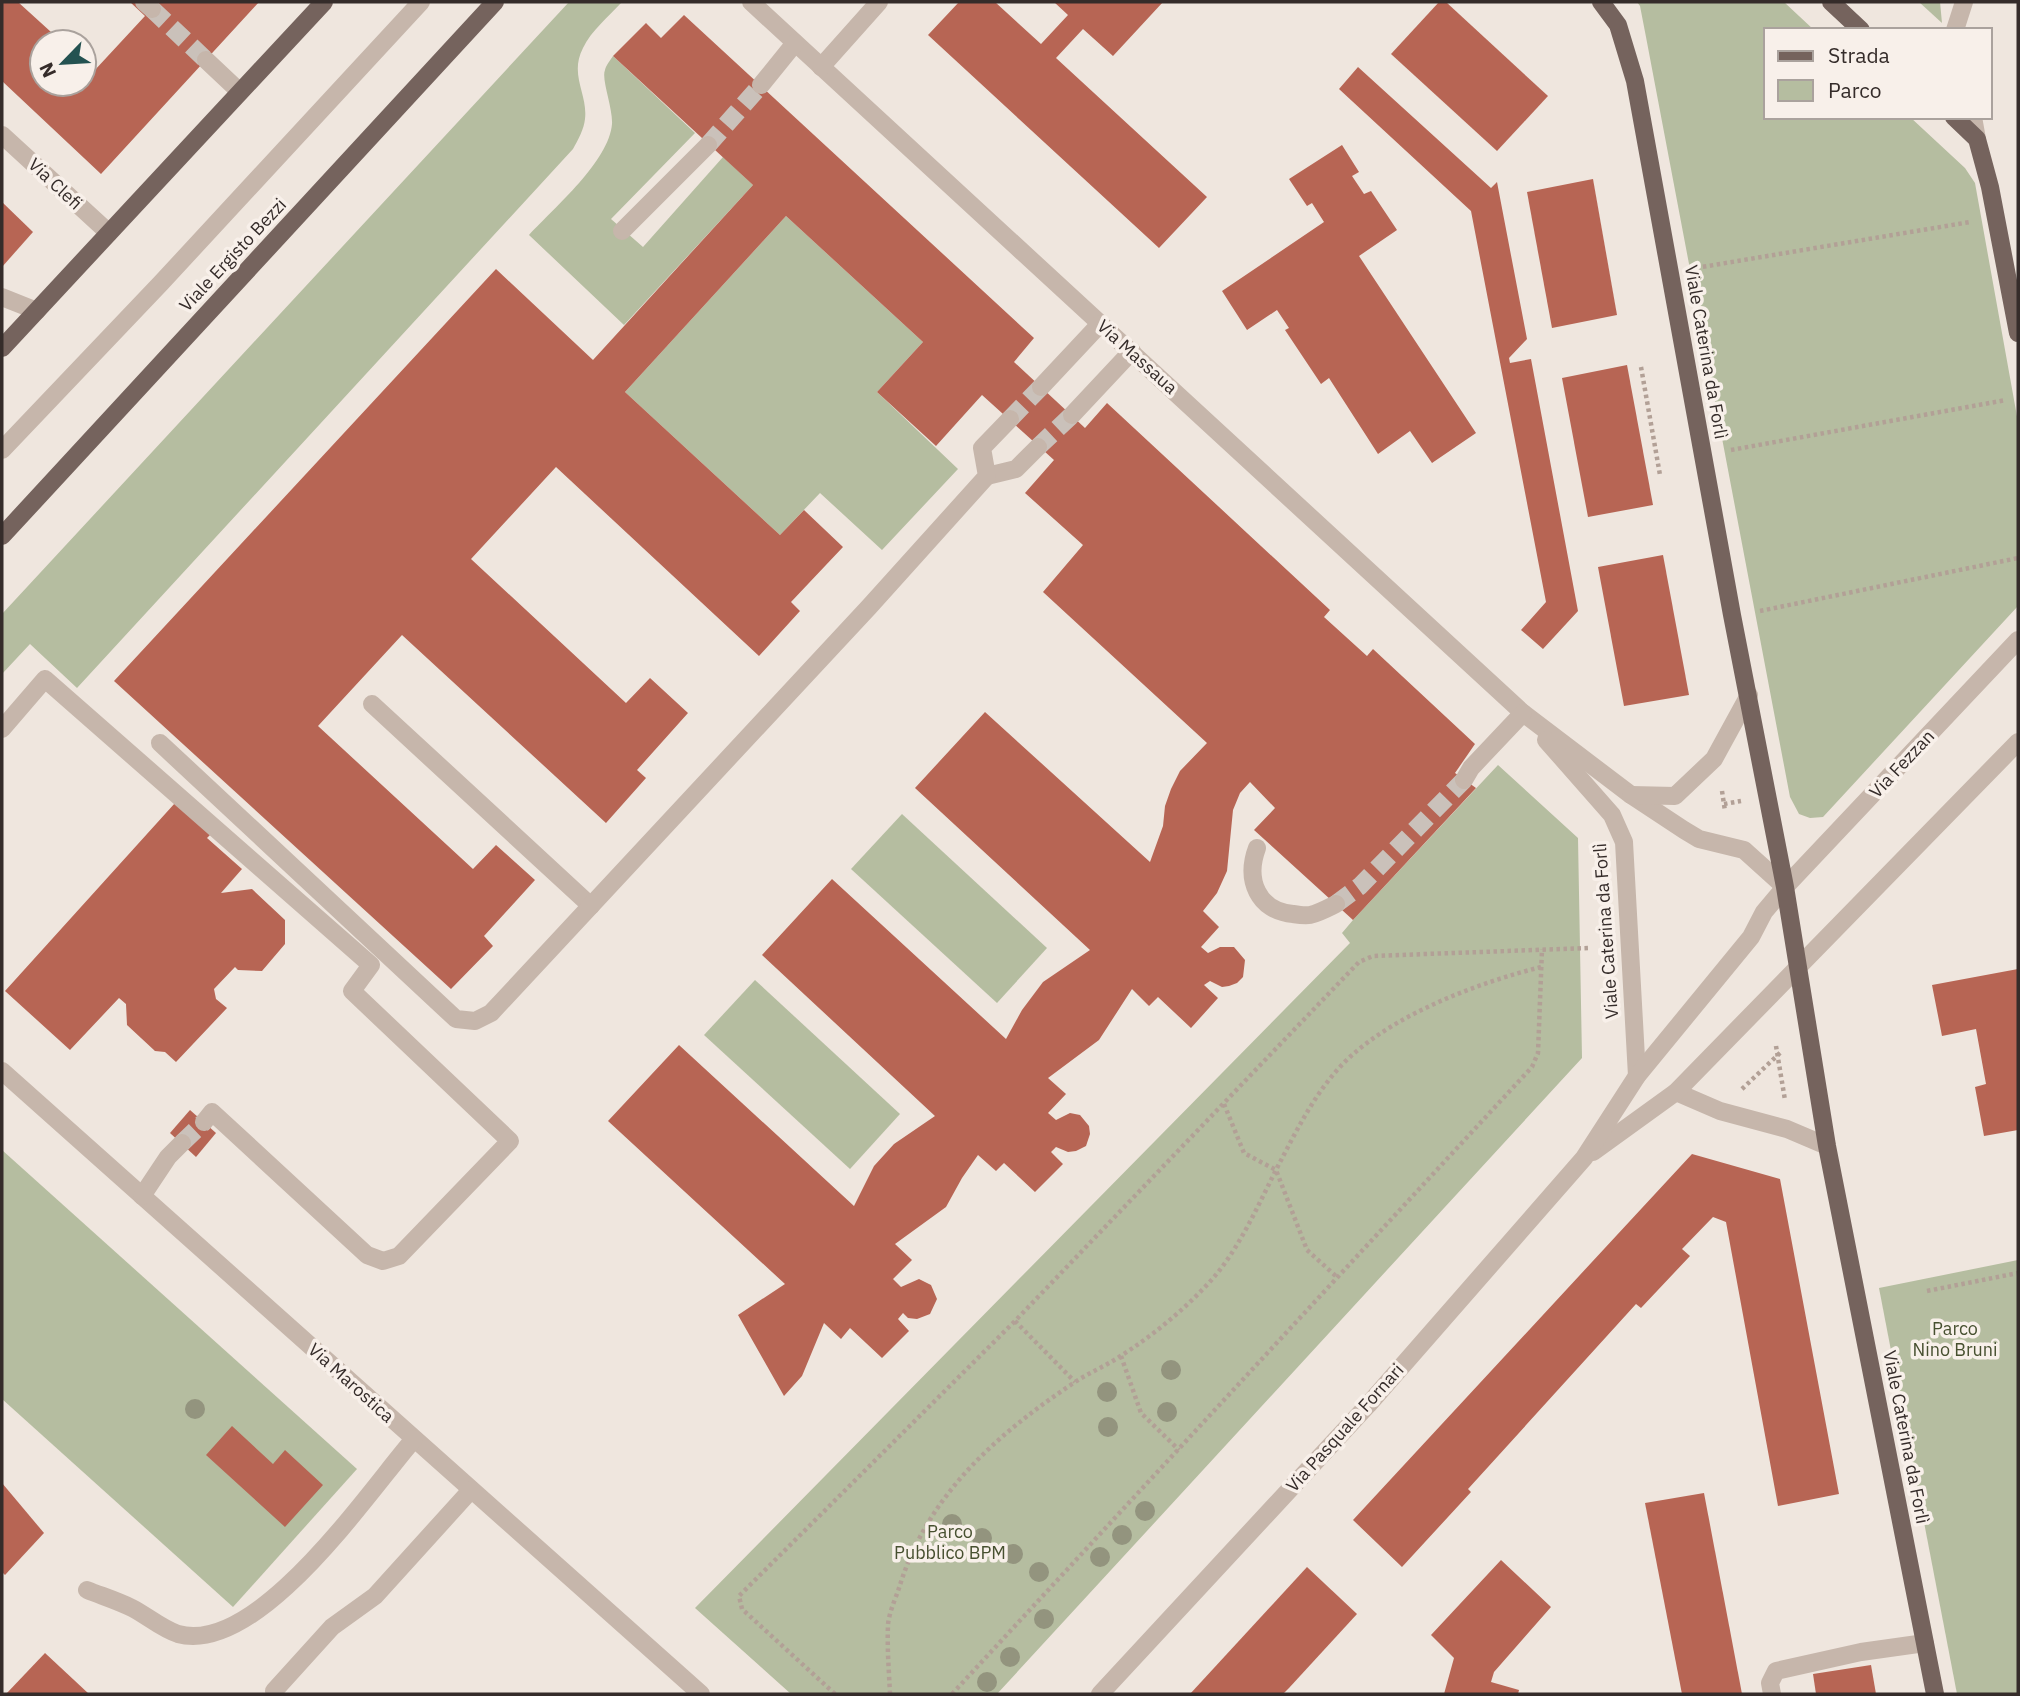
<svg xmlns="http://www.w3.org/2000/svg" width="2020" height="1696" viewBox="0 0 2020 1696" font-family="'IBM Plex Sans',sans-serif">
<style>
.green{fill:#b5bda0}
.building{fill:#b76554}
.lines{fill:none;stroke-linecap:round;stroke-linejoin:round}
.minor-tunnel{stroke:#cac1ba;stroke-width:18;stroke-dasharray:18 9;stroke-linecap:butt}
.path{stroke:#b2a096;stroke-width:4.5;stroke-dasharray:3.5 3.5;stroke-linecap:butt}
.minor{stroke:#c6b6ab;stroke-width:18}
.major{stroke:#75635d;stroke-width:18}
.tree{fill:#93947e}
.labels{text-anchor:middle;stroke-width:7;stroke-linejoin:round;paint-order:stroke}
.street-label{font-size:18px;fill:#352c2a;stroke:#f8f0ea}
.park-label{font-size:18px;fill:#475030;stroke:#f8f0ea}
</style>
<rect width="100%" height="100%" fill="#efe6de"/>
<g class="green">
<path d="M 569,2 L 622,2 C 609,16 591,31 583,48 C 569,75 588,94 585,119 C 584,129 578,140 573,149 L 77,688 L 30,644 L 2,674 L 2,614 Z"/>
<path d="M 1637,2 L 1784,2 L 1814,30 L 1766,30 L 1766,117 L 1910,117 L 1965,168 L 1975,183 L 2018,422 L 2018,606 L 1823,817 L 1810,818 L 1799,814 L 1790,797 L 1646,37 L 1640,6 Z"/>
<path d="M 1919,2 L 1940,2 L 1942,23 Z"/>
<path d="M 613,56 L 695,133 L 611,219 L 643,247 L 723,157 L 753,185 L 624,325 L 529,235 C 555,207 609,161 612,124 C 613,108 601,79 605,70 C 606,65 610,61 613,56 Z"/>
<path d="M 786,216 L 923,342 L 877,392 L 958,469 L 882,550 L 820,493 L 780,535 L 625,392 Z"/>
<path d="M 1498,765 L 1578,838 L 1582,1058 L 997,1694 L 791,1694 L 695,1608 L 1350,943 L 1342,933 L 1353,920 Z"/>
<path d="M 902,814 L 1047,948 L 997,1003 L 851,869 Z"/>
<path d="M 755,980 L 900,1114 L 850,1169 L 704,1035 Z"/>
<path d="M 2,1150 L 357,1469 L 233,1607 L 2,1399 Z"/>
<path d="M 2018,1260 L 2018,1694 L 1957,1694 L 1879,1288 Z"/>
</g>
<g class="building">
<path d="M 2,2 L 18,2 L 62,42 L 42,42 L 42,84 L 84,84 L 84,62 L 94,71 L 145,16 L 130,2 L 259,2 L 101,174 L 2,81 Z"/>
<path d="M 959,2 L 995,2 L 1041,44 L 1068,15 L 1054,2 L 1163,2 L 1113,56 L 1083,29 L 1056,58 L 1207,197 L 1159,248 L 928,35 Z"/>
<path d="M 1439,2 L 1446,2 L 1548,96 L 1497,151 L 1391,54 Z"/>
<path d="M 684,15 L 1034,338 L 1014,362 L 1085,428 L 1107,403 L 1330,610 L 1324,617 L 1367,656 L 1373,649 L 1475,744 L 1455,773 L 1476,788 L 1353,920 L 1254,830 L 1275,808 L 1250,782 L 1240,793 L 1233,810 L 1227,871 L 1217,893 L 1203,911 L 1219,927 L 1201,947 L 1208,953 L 1220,947 L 1234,947 L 1245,960 L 1243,977 L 1237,983 L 1229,986 L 1222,987 L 1210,981 L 1204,985 L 1218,998 L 1191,1028 L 1158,997 L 1149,1006 L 1132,989 L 1099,1040 L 1048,1078 L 1066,1094 L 1048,1113 L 1056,1120 L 1070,1113 L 1080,1115 L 1089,1126 L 1090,1134 L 1086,1146 L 1076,1151 L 1068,1152 L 1056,1147 L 1051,1152 L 1063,1164 L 1035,1192 L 1004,1163 L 996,1171 L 978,1155 L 962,1178 L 946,1207 L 895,1244 L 912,1260 L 893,1279 L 901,1287 L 919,1279 L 931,1285 L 937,1299 L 930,1314 L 917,1319 L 908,1318 L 903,1313 L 898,1319 L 909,1331 L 882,1358 L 850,1328 L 841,1339 L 824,1323 L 802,1376 L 784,1396 L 738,1315 L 785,1284 L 608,1121 L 679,1045 L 854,1206 L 874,1166 L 894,1144 L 935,1116 L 762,955 L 832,879 L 1006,1039 L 1022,1010 L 1043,982 L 1090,950 L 915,788 L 985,712 L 1150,862 L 1163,826 L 1165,806 L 1171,789 L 1180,771 L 1207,743 L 1043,592 L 1083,545 L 1025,493 L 1054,460 L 982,395 L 936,446 L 877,392 L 923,342 L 786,216 L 625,392 L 780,535 L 804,510 L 843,547 L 791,602 L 800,611 L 759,656 L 556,467 L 471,559 L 626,703 L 650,678 L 688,713 L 637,770 L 646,778 L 606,823 L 402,635 L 318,726 L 473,869 L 496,845 L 535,880 L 484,936 L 493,946 L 451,989 L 114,681 L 496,269 L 593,360 L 753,185 L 613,56 L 646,23 L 661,38 Z"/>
<path d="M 1358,67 L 1491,188 L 1497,182 L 1527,339 L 1509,358 L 1510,363 L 1531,359 L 1578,611 L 1543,649 L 1521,630 L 1546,602 L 1471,211 L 1339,89 Z"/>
<path d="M 1342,145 L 1359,172 L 1352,176 L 1364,194 L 1371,191 L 1397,230 L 1359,256 L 1476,433 L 1432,463 L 1410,431 L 1378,454 L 1329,378 L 1321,384 L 1285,330 L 1289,328 L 1277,310 L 1247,330 L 1222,291 L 1324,222 L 1312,203 L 1307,206 L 1289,179 Z"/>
<path d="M 1593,179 L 1617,315 L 1552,328 L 1527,192 Z"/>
<path d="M 2,202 L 33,232 L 2,267 Z"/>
<path d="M 1627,365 L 1653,505 L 1588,517 L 1562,378 Z"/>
<path d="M 1663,555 L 1689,695 L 1624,706 L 1598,567 Z"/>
<path d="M 175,803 L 211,834 L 207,838 L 242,869 L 221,893 L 252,889 L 285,920 L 285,944 L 262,971 L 238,970 L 235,967 L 214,989 L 216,999 L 227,1008 L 176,1062 L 165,1052 L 155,1051 L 127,1025 L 126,1004 L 119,998 L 70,1050 L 5,991 Z"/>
<path d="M 2018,969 L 2018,1130 L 1984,1136 L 1975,1087 L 1986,1084 L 1976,1029 L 1942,1036 L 1932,985 Z"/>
<path d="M 190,1110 L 216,1133 L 196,1157 L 170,1133 Z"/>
<path d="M 1692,1154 L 1780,1179 L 1839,1494 L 1778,1506 L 1726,1222 L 1713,1217 L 1682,1249 L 1690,1256 L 1641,1308 L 1636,1304 L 1468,1489 L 1471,1492 L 1402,1567 L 1353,1520 Z"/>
<path d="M 232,1426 L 273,1464 L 285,1450 L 323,1485 L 285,1527 L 206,1455 Z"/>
<path d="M 2,1483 L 44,1533 L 5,1575 L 2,1572 Z"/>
<path d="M 1704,1493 L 1725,1604 L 1742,1694 L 1682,1694 L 1645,1503 Z"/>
<path d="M 1501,1560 L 1551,1607 L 1494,1672 L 1491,1682 L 1519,1690 L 1518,1694 L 1444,1694 L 1454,1658 L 1431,1635 Z"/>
<path d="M 1307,1567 L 1357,1614 L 1289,1688 L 1283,1694 L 1190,1694 Z"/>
<path d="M 45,1653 L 89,1694 L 6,1694 Z"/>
<path d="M 1871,1665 L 1876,1694 L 1816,1694 L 1813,1674 Z"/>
</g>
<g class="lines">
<g class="minor-tunnel">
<path d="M 152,9 L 206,60"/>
<path d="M 708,145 L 761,85"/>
<path d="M 1010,419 L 1041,387"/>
<path d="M 1038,447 L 1072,415"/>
<path d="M 1336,904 L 1360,886 L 1464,780"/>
<path d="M 182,1143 L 204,1122"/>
</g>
<g class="path">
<path d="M 1696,268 L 1970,222"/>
<path d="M 1641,367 L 1660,475"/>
<path d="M 1731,450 L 2006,400"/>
<path d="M 1760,611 L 2018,558"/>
<path d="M 1722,791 L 1725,811"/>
<path d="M 1724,804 L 1741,801"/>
<path d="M 1776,1046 L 1785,1100"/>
<path d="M 1742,1089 L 1782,1051"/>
<path d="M 1224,1104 L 1244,1153 L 1276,1170 L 1307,1250 L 1338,1278"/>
<path d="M 1927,1291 L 2018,1273"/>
<path d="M 1015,1321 L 1075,1382"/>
<path d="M 1121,1356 L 1141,1413 L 1179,1450"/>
<path d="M 835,1694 L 742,1609 L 739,1596 L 1015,1321 L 1359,962 L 1373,956 L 1588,948"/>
<path d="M 890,1694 C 889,1672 887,1648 888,1625 C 889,1612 896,1598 900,1585 C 928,1495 996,1435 1072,1384 C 1088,1373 1106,1366 1122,1355 C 1152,1336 1180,1313 1204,1288 C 1237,1255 1257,1207 1278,1166 C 1298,1128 1318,1086 1351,1056 C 1400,1012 1478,983 1541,967"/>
<path d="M 952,1694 L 1532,1067 L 1538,1053 L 1542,949"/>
</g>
<g class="minor">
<path d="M 144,2 L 152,9"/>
<path d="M 751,2 L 1523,713 L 1631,795 L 1684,830 L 1699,839 L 1744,850 L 1785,887"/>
<path d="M 1955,30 L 1964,2"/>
<path d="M 206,60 L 240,92"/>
<path d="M 821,67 L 879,2"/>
<path d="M 761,85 L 795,43"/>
<path d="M 1973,117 L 1977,139"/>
<path d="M 2,135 L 109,233"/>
<path d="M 622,231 L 708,145"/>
<path d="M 2,297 L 37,311"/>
<path d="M 1041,387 L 1100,324"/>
<path d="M 1072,415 L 1132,351"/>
<path d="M 2,450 L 161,283 L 421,2"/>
<path d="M 987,476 L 1016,469 L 1038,447"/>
<path d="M 372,704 L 591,906"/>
<path d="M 2,729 L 45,679 L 371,965 L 352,991 L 510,1141 L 399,1256 L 383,1261 L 367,1255 L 212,1112 L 204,1122"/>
<path d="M 1546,740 L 1612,815 L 1624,842 L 1637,1076"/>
<path d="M 160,743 L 456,1019 L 475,1021 L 491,1013 L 869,607 L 987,476 L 982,448 L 1010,419"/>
<path d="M 1464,780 L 1471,768 L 1523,713"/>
<path d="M 1631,795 L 1675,796 L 1714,759 L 1749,695"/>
<path d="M 1257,848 C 1245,880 1258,911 1293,914 C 1299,915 1305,916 1310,915 C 1319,913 1328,908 1336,904"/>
<path d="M 2,1071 L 701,1694"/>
<path d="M 1676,1092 L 1720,1111 L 1787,1129 L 1827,1146"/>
<path d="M 1593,1152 L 1676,1092 L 2018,742"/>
<path d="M 142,1196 L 168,1157 L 182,1143"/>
<path d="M 87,1590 C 102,1596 118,1601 132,1608 C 146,1615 162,1629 178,1634 C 258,1656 368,1492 414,1439"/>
<path d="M 274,1691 L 332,1627 L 375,1596 L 471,1490"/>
<path d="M 1100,1694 L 1368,1405 L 1584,1158 L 1637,1076 L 1751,937 L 1764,912 L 1785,887 L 2018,640"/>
<path d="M 1772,1694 L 1770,1683 L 1776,1671 L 1861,1652 L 1925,1643"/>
</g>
<g class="major">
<path d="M 1601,2 L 1618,25 L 1635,81 L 1732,615 L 1785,887 L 1827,1146 L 1935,1694"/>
<path d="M 1831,2 L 1861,30"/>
<path d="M 1954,117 L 1977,139 L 1990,187 L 2018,333"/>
<path d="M 2,348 L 324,2"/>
<path d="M 2,536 L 495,2"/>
</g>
</g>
<g class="tree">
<circle cx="1171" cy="1370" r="10"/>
<circle cx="1107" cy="1392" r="10"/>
<circle cx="195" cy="1409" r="10"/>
<circle cx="1167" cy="1412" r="10"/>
<circle cx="1108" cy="1427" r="10"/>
<circle cx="1145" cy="1511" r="10"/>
<circle cx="952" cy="1524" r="10"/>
<circle cx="1122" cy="1535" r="10"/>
<circle cx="982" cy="1538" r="10"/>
<circle cx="1013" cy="1554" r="10"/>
<circle cx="1100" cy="1557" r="10"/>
<circle cx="1039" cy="1572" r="10"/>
<circle cx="1044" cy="1619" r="10"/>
<circle cx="1010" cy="1657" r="10"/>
<circle cx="987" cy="1682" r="10"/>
</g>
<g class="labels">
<g class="street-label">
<text transform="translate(55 184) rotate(43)" y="6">Via Clefi</text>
<text transform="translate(233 255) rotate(-47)" y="6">Viale Ergisto Bezzi</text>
<text transform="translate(1706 352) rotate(80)" y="6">Viale Caterina da Forlì</text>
<text transform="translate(1137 357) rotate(42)" y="6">Via Massaua</text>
<text transform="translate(1902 764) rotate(-47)" y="6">Via Fezzan</text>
<text transform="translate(1606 931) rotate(-94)" y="6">Viale Caterina da Forlì</text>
<text transform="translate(351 1383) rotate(42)" y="6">Via Marostica</text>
<text transform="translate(1345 1428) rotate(-48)" y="6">Via Pasquale Fornari</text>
<text transform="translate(1906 1437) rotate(79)" y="6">Viale Caterina da Forlì</text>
</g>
<g class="park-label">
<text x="1955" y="1335">Parco<tspan x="1955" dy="21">Nino Bruni</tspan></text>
<text x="950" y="1538">Parco<tspan x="950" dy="21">Pubblico BPM</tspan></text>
</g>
</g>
<rect width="2020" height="1696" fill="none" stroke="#352c2a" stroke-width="7"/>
<rect x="1764" y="28" width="228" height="91" fill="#f8f0ea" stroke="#aaa29d" stroke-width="2"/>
<rect x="1778" y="51" width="35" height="10" fill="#75635d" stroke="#aaa29d" stroke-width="2"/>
<text x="1828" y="63" font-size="21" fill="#352c2a">Strada</text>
<rect x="1778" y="80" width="35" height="21" fill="#b5bda0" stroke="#aaa29d" stroke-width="2"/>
<text x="1828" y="98" font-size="21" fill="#352c2a">Parco</text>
<g transform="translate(63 63) rotate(245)"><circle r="33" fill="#f8f0ea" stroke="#aaa29d" stroke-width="2"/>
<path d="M0-5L12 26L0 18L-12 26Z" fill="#245251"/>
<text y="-10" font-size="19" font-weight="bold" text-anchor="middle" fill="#352c2a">N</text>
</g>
</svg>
